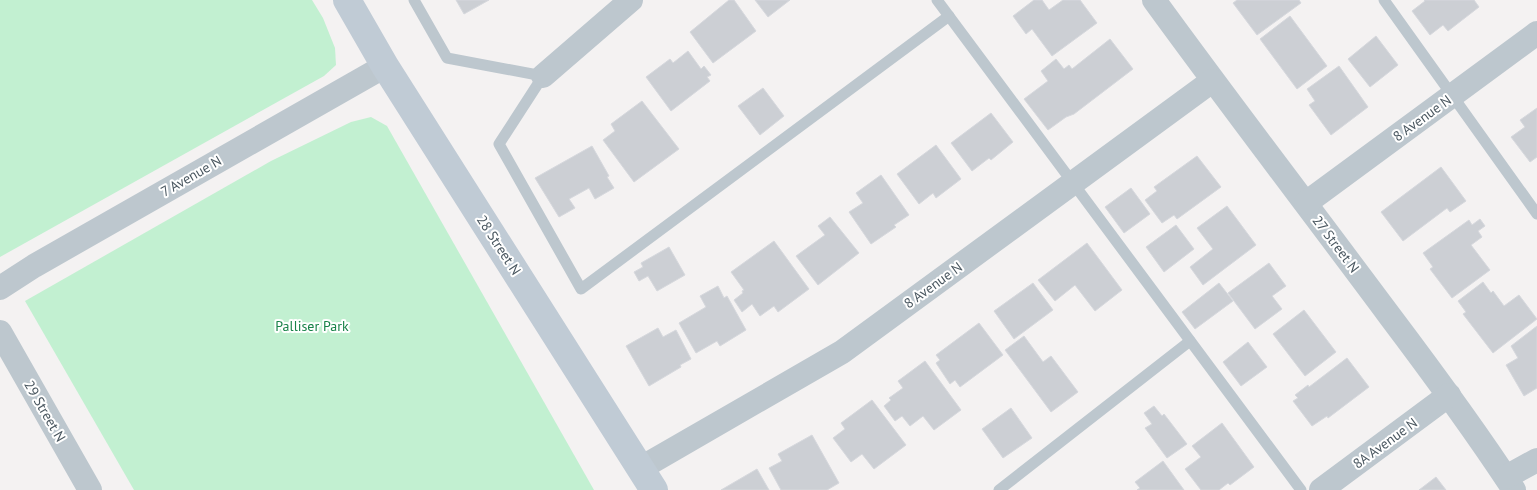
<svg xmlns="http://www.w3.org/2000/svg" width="1537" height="490" viewBox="0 0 1537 490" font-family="'PT Sans',sans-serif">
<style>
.park{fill:#c2f0d1}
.building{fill:#cccfd4;stroke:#d6d8dd}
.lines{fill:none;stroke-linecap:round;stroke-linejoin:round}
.service{stroke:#bdc7ce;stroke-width:11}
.minor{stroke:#bdc7ce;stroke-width:24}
.secondary{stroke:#c0cbd5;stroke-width:28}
.labels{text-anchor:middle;stroke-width:4;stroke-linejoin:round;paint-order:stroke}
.street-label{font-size:14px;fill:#49565f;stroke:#fff}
.park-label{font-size:14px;fill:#188248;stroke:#fff}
</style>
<rect width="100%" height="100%" fill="#f4f2f2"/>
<g class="park">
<path d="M 0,0 L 312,0 L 323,18 L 335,48 L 336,65 L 324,76 L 0,257 Z"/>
<path d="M 371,117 L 387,126 L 594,490 L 134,490 L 25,301 L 271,161 L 351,122 Z"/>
</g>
<g class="building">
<path d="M 456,0 L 489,0 L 464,14 Z"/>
<path d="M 729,0 L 734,0 L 756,31 L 713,63 L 690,32 Z"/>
<path d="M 755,0 L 790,0 L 768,17 Z"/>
<path d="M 1034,0 L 1042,0 L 1049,10 L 1063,0 L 1080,0 L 1097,23 L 1052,56 L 1032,29 L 1026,34 L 1013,16 Z"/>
<path d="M 1237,0 L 1299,0 L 1301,3 L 1257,35 L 1233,3 Z"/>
<path d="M 1424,0 L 1474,0 L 1479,7 L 1448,31 L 1443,25 L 1430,35 L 1412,11 L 1425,1 Z"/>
<path d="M 1290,16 L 1327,66 L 1297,89 L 1260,39 Z"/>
<path d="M 1376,36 L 1398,65 L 1370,87 L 1348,59 Z"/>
<path d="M 1110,39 L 1133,69 L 1074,114 L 1066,117 L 1048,130 L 1024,99 L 1048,81 L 1041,71 L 1056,59 L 1064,69 L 1069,65 L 1072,69 Z"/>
<path d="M 688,51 L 701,69 L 704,66 L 711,75 L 707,77 L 710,81 L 671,111 L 646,77 L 670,59 L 673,63 Z"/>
<path d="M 1339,66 L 1368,107 L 1331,135 L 1309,105 L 1315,101 L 1307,89 Z"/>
<path d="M 763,88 L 784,116 L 760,135 L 738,106 Z"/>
<path d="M 642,101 L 679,149 L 634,182 L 603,140 L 615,131 L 611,124 Z"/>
<path d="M 1537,108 L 1537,157 L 1530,162 L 1511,137 L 1525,127 L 1520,120 Z"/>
<path d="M 991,113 L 1013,142 L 991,160 L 989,158 L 972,171 L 951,143 Z"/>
<path d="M 936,145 L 961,179 L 936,198 L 933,193 L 919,204 L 897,174 Z"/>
<path d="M 592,146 L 609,176 L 607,177 L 614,188 L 595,199 L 589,188 L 569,199 L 575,208 L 559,217 L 535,178 Z"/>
<path d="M 1197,156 L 1221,187 L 1177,219 L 1174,215 L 1162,223 L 1145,200 L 1157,191 L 1154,187 Z"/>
<path d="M 1441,167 L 1466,201 L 1450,212 L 1447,208 L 1403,241 L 1381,212 Z"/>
<path d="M 881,175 L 909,215 L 894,225 L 896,227 L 871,244 L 849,212 L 863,203 L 856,193 Z"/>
<path d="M 1131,188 L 1150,214 L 1124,233 L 1105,207 Z"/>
<path d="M 1227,206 L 1256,245 L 1203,285 L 1190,267 L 1213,249 L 1197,228 Z"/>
<path d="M 830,217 L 859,253 L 818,285 L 796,256 L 825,235 L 818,226 Z"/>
<path d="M 1480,219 L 1485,226 L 1478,231 L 1482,237 L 1471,245 L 1490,270 L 1452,298 L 1430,269 L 1433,267 L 1423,253 L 1469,220 L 1472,225 Z"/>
<path d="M 1176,225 L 1194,249 L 1164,272 L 1146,247 Z"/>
<path d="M 774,241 L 809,289 L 778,312 L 774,306 L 760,316 L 752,304 L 742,312 L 734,300 L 743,293 L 742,291 L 744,290 L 731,272 Z"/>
<path d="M 1087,243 L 1122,290 L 1095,311 L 1075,285 L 1055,301 L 1038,280 Z"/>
<path d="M 669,247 L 685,275 L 657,291 L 648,276 L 639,281 L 634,272 L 643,267 L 641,263 Z"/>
<path d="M 1269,263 L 1286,286 L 1272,296 L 1282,309 L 1255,329 L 1228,293 Z"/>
<path d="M 1483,282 L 1491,293 L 1493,291 L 1504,306 L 1519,295 L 1537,319 L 1493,353 L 1463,314 L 1466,312 L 1458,301 Z"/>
<path d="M 1033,283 L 1053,310 L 1014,339 L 994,311 Z"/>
<path d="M 1219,283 L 1233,301 L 1195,329 L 1182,312 Z"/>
<path d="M 718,286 L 724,298 L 727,296 L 746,330 L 720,346 L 717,341 L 696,353 L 679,323 L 706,307 L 700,296 Z"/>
<path d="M 1304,310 L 1336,352 L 1305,376 L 1273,334 Z"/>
<path d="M 979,323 L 1003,355 L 960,387 L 955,380 L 950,384 L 936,363 L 940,360 L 936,355 Z"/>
<path d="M 1537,326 L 1537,388 L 1524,396 L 1506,365 L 1518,358 L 1511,346 Z"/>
<path d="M 658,328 L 663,337 L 676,330 L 691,359 L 680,365 L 681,367 L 649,386 L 626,346 Z"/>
<path d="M 1024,336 L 1043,362 L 1051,356 L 1078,392 L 1051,412 L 1005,350 Z"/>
<path d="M 1248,342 L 1267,367 L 1241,386 L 1223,362 Z"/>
<path d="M 1347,358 L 1369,387 L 1328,418 L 1327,416 L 1312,426 L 1293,401 L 1298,398 L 1295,395 L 1308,385 L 1309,387 Z"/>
<path d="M 925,361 L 961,410 L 934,430 L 923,416 L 910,426 L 902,416 L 895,421 L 884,406 L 891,400 L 889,398 L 903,388 L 898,381 Z"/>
<path d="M 872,400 L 906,445 L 874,469 L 862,454 L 851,462 L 833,438 L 845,429 L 841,423 Z"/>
<path d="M 1154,406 L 1162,416 L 1164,414 L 1187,444 L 1167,458 L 1145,428 L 1152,424 L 1144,413 Z"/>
<path d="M 1011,408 L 1032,438 L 1003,458 L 982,429 Z"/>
<path d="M 1222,423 L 1254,467 L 1230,485 L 1228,483 L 1219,490 L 1201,490 L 1185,469 L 1201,457 L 1192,446 Z"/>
<path d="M 812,435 L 839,483 L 827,490 L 781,490 L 769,468 L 782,461 L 778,454 Z"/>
<path d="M 1163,461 L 1184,490 L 1137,490 L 1140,488 L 1135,482 Z"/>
<path d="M 757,469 L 769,490 L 721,490 Z"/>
<path d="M 1436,477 L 1446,490 L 1419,490 Z"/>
</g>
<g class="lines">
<g class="service">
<path d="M 414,0 L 447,58 L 543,76 L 499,144 L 581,289 L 949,16"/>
<path d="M 937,0 L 1301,490"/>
<path d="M 1384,0 L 1537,214"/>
<path d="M 999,490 L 1190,341"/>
</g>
<g class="minor">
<path d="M 1154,0 C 1231,106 1311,210 1389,315 C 1432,372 1475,430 1514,490"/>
<path d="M 543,76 L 631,0"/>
<path d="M 1306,203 L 1537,33"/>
<path d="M 0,288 L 34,266 L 385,66"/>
<path d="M 0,332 L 90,490"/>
<path d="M 641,468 L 842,352 L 1212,81"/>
<path d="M 1506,477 L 1537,460"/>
<path d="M 1321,490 L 1449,395"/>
</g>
<path class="secondary" d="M 347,0 L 385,66 L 654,490"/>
</g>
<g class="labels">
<g class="street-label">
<text transform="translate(1422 118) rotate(-36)" y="5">8 Avenue N</text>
<text transform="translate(191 176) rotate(-30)" y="5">7 Avenue N</text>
<text transform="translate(1336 244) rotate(53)" y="5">27 Street N</text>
<text transform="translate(499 245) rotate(57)" y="5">28 Street N</text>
<text transform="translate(933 285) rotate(-36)" y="5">8 Avenue N</text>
<text transform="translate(45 411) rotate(60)" y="5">29 Street N</text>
<text transform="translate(1385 443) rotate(-36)" y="5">8A Avenue N</text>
</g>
<g class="park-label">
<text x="312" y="331">Palliser Park</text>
</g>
</g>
</svg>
